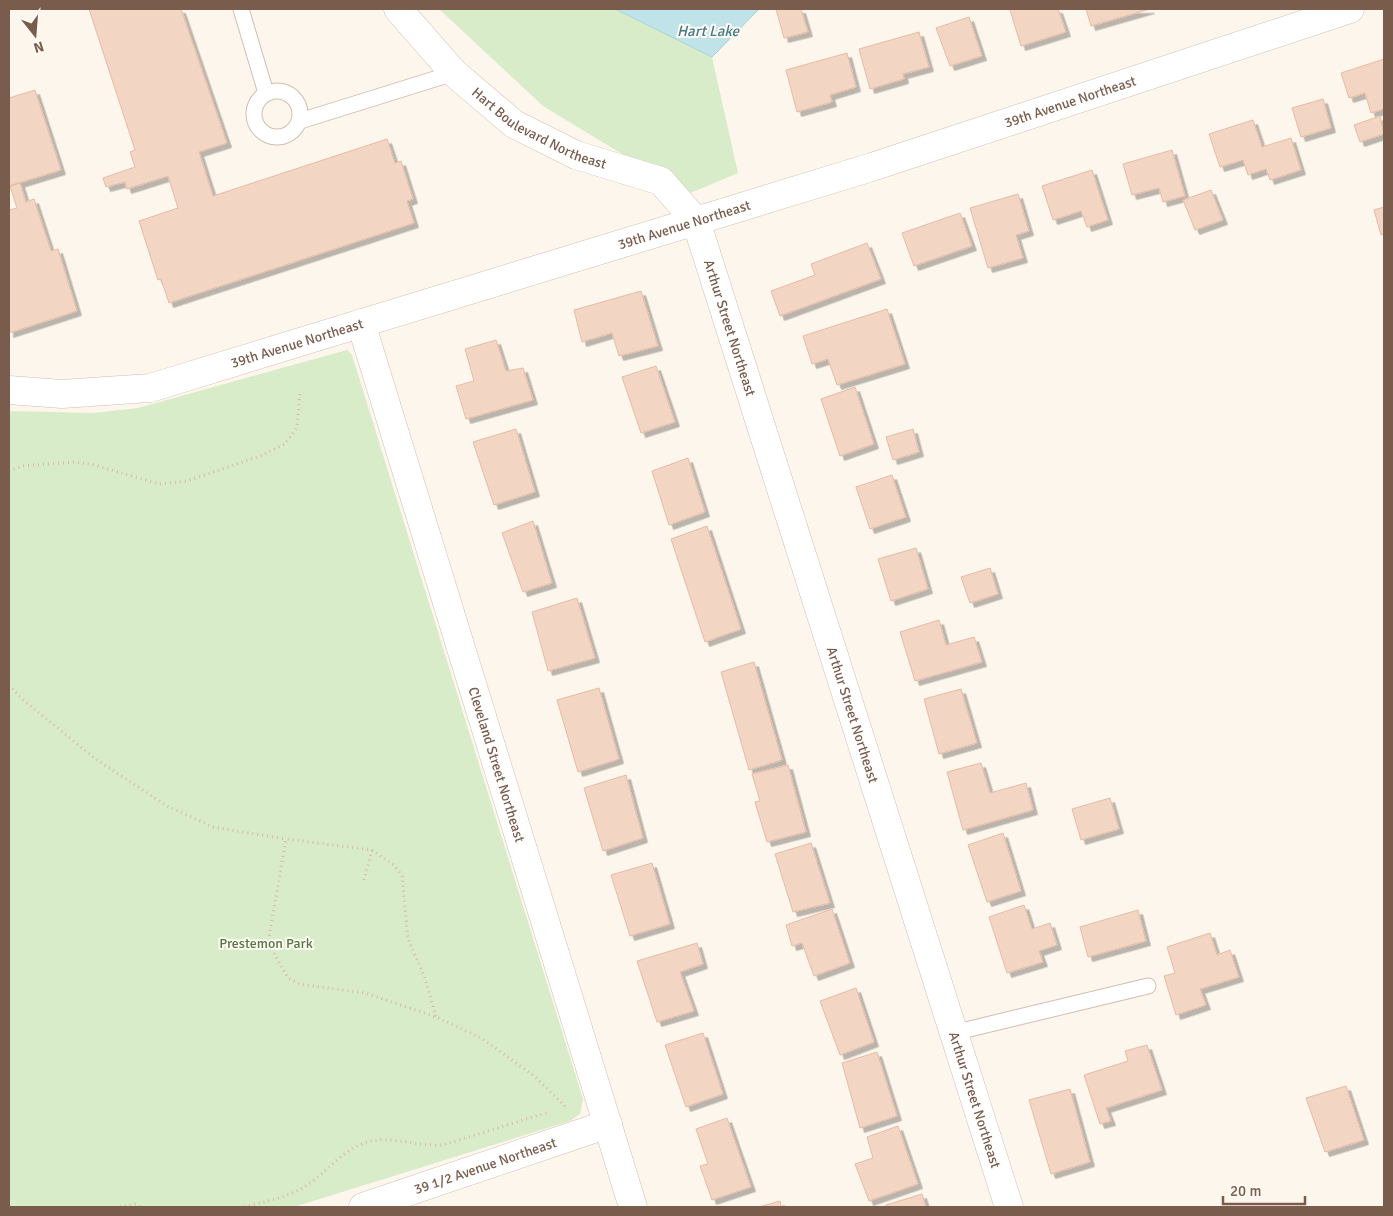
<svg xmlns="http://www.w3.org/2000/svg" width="1393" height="1216" viewBox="0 0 1393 1216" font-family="Signika,sans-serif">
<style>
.green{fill:#d8ecc9}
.water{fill:#bfe3e8;stroke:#a5d3da}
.building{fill:#f3d5c3;stroke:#e6bba3;filter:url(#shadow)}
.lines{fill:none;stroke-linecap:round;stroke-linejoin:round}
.service-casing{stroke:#d1beb0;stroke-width:17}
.minor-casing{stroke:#d1beb0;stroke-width:29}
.tertiary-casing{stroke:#d1beb0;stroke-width:29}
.path{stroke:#d9b8a5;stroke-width:3;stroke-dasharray:1 4;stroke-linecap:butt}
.service{stroke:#fff;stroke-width:15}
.minor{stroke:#fff;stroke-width:28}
.tertiary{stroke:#fff;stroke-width:28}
.labels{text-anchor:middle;stroke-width:4;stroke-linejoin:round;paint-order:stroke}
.street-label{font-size:14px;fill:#7a5c4d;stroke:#fffaf3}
.park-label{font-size:14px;fill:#537a41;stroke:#fffaf3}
.water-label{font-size:15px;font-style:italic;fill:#437c86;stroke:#fffaf3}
</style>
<defs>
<filter id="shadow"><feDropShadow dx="4.5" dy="4.5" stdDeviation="0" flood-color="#0004"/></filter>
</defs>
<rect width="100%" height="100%" fill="#fdf6ec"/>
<g class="green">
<path d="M 439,9 L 615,9 L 712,57 L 738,173 L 688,194 L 543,106 Z"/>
<path d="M 347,350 L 352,355 L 583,1099 L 580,1114 L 570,1121 L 294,1207 L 9,1207 L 9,411 L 93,413 L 138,408 Z"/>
</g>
<path class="water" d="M 615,9 L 759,9 L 712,57 Z"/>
<g class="building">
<path d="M 89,9 L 181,9 L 227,143 L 199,152 L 213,196 L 387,139 L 395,163 L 401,161 L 413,199 L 407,201 L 414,223 L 169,303 L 161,279 L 158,280 L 139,221 L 178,208 L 168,176 L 127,189 L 125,182 L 106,187 L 103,178 L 135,167 L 130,152 L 135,150 Z"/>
<path d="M 776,9 L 801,9 L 808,32 L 784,38 Z"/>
<path d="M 1013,9 L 1058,9 L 1066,32 L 1021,46 L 1010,10 Z"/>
<path d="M 1086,9 L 1150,9 L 1091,26 Z"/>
<path d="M 969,17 L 982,56 L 950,66 L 936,28 Z"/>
<path d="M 919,32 L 929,67 L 903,74 L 904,79 L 870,89 L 859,49 Z"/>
<path d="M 847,53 L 856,87 L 830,95 L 832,102 L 797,112 L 786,70 Z"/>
<path d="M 1384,59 L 1384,109 L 1371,113 L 1365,93 L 1349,98 L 1341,73 Z"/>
<path d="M 35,90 L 61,170 L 9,186 L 9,98 Z"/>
<path d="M 1323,99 L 1331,128 L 1301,137 L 1292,108 Z"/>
<path d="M 1380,116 L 1384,134 L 1360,142 L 1354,125 Z"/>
<path d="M 1253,120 L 1262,147 L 1291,138 L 1301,170 L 1270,180 L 1266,169 L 1248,175 L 1243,160 L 1220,167 L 1209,134 Z"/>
<path d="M 1172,150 L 1185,196 L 1163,202 L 1159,188 L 1132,195 L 1123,164 Z"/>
<path d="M 1092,170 L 1108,220 L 1087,227 L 1081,211 L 1053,220 L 1042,186 Z"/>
<path d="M 20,183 L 26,202 L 34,199 L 51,251 L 58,249 L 77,311 L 9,333 L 9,210 L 17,208 L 10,186 Z"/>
<path d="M 1211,190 L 1223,220 L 1195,230 L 1183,200 Z"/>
<path d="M 1018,194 L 1029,231 L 1016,235 L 1023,258 L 988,268 L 970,208 Z"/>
<path d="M 1384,207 L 1384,234 L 1381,235 L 1374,210 Z"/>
<path d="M 960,213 L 972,246 L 914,266 L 902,233 Z"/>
<path d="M 867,243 L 881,279 L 780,316 L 771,291 L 815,275 L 811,264 Z"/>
<path d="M 641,291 L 658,346 L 619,356 L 612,333 L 582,342 L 574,310 Z"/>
<path d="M 887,309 L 905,364 L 837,385 L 828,359 L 812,364 L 803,336 Z"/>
<path d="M 496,340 L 506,371 L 523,368 L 533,400 L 466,419 L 456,386 L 474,381 L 465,349 Z"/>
<path d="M 656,366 L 675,422 L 641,433 L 622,377 Z"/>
<path d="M 855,387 L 874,444 L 840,456 L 821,399 Z"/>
<path d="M 516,429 L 535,492 L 494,505 L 473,442 Z"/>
<path d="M 913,429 L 919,452 L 893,460 L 886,437 Z"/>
<path d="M 688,458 L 705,512 L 669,525 L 652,471 Z"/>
<path d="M 892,475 L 906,517 L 870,529 L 856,487 Z"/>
<path d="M 533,521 L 552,583 L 523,592 L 502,533 Z"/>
<path d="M 707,526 L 741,629 L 705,642 L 671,539 Z"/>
<path d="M 916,548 L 928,589 L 891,601 L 878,559 Z"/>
<path d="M 990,568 L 998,594 L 970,603 L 961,577 Z"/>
<path d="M 577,598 L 595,658 L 548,671 L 532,612 Z"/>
<path d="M 939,620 L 946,645 L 974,637 L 982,662 L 915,681 L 900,632 Z"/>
<path d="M 754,662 L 782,760 L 749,770 L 721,672 Z"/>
<path d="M 599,688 L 619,759 L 578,772 L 557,700 Z"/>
<path d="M 961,689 L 977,743 L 939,754 L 924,699 Z"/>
<path d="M 981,763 L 990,793 L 1026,783 L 1033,810 L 963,830 L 947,772 Z"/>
<path d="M 788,765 L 806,832 L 767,842 L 755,802 L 760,801 L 752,774 Z"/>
<path d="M 626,775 L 643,838 L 603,851 L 584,788 Z"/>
<path d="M 1110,798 L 1119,829 L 1081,840 L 1072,809 Z"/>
<path d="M 1003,833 L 1021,891 L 987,902 L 968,845 Z"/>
<path d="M 811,843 L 830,903 L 793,912 L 775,854 Z"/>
<path d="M 652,863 L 670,924 L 630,936 L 611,875 Z"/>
<path d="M 1024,905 L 1032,929 L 1050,923 L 1057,945 L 1039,951 L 1043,962 L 1007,973 L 989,917 Z"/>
<path d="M 832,909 L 850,963 L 814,976 L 802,943 L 792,946 L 786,925 Z"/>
<path d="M 1138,910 L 1146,941 L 1088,957 L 1080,927 Z"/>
<path d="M 1210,933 L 1217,955 L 1230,950 L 1239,977 L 1200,989 L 1206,1005 L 1176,1015 L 1164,976 L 1175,973 L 1167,947 Z"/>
<path d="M 697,943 L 703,964 L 680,972 L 694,1011 L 657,1022 L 637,961 Z"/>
<path d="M 856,988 L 874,1042 L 840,1055 L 820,1001 Z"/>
<path d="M 703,1033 L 723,1094 L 686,1107 L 665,1045 Z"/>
<path d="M 1147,1045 L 1162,1090 L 1106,1108 L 1111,1121 L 1100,1124 L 1084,1075 L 1128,1061 L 1125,1051 Z"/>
<path d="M 877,1052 L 897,1116 L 860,1128 L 842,1063 Z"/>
<path d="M 1346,1086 L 1364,1140 L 1325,1152 L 1306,1098 Z"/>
<path d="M 1070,1089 L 1090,1162 L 1051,1174 L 1029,1100 Z"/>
<path d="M 727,1118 L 751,1187 L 712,1200 L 700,1166 L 708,1164 L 696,1129 Z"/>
<path d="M 898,1126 L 918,1184 L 869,1201 L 855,1164 L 873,1158 L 867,1137 Z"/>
<path d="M 922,1194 L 926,1207 L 886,1207 L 886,1205 Z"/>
<path d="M 780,1201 L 781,1207 L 759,1207 Z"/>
</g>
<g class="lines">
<g class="service-casing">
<g id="service">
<path d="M 241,9 L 266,93"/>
<circle cx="277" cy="114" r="23"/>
<path d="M 300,121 L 454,73"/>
<path d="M 953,1033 L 1148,986"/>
</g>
</g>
<g class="minor-casing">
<g id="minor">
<path id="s1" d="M 696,221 L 1009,1207"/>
<path id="s2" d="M 361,323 L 633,1207"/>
<path id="s3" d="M 9,390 L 62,394 L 150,388 L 872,167 L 1350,9"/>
<path id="s4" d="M 363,1207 L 608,1124"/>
</g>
</g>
<g class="tertiary-casing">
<g id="tertiary">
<path id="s5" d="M 398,9 L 454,73 L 514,124 L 576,155 L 661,181 L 696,221"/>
</g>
</g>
<g class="path">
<path d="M 9,471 L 22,466 L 74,462 L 91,464 L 159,484 L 187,481 L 260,456 L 285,444 L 297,427 L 300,394"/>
<path d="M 9,685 L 23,700 L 97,760 L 167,806 L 213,827 L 286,839"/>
<path d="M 372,850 L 394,865 L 402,876 L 408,939 L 425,978 L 436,1017"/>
<path d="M 364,880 L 372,850 L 286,839 L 268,943 L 288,978 L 299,984 L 365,993 L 436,1017 L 481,1038 L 533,1075 L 566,1107"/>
<path d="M 120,1207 L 136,1204 L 141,1207"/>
<path d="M 244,1207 C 264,1202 285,1198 302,1188 C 327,1174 342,1148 371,1141 C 395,1136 419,1147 443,1145 L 549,1112"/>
</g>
<use href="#service" class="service"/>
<use href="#minor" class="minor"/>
<use href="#tertiary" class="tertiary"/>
</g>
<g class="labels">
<g class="street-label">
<text dy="5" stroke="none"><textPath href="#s3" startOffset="1105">39th Avenue Northeast</textPath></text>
<text dy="5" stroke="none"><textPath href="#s5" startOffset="188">Hart Boulevard Northeast</textPath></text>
<text dy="5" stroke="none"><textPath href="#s3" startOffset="700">39th Avenue Northeast</textPath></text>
<text dy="5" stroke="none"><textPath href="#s1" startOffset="112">Arthur Street Northeast</textPath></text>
<text dy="5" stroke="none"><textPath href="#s3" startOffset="295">39th Avenue Northeast</textPath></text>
<text dy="5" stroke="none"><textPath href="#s1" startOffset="518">Arthur Street Northeast</textPath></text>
<text dy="5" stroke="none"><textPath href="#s2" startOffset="462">Cleveland Street Northeast</textPath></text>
<text dy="5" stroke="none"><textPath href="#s1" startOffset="922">Arthur Street Northeast</textPath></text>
<text dy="5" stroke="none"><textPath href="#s4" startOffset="129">39 1/2 Avenue Northeast</textPath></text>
</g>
<g class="park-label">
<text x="266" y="948">Prestemon Park</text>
</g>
<g class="water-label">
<text x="708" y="36">Hart Lake</text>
</g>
</g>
<rect width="1393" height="1216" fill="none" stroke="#7a5c4d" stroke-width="20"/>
<g transform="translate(35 35) rotate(163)" stroke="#fffaf3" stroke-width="4" paint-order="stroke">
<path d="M0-4L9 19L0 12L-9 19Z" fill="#7a5c4d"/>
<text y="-8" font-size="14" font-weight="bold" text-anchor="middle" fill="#7a5c4d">N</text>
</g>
<path d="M1223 1196v8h82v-8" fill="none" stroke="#7a5c4d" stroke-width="2.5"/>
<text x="1230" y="1196" font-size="15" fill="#7a5c4d" stroke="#fffaf3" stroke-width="4" paint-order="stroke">20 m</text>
</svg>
